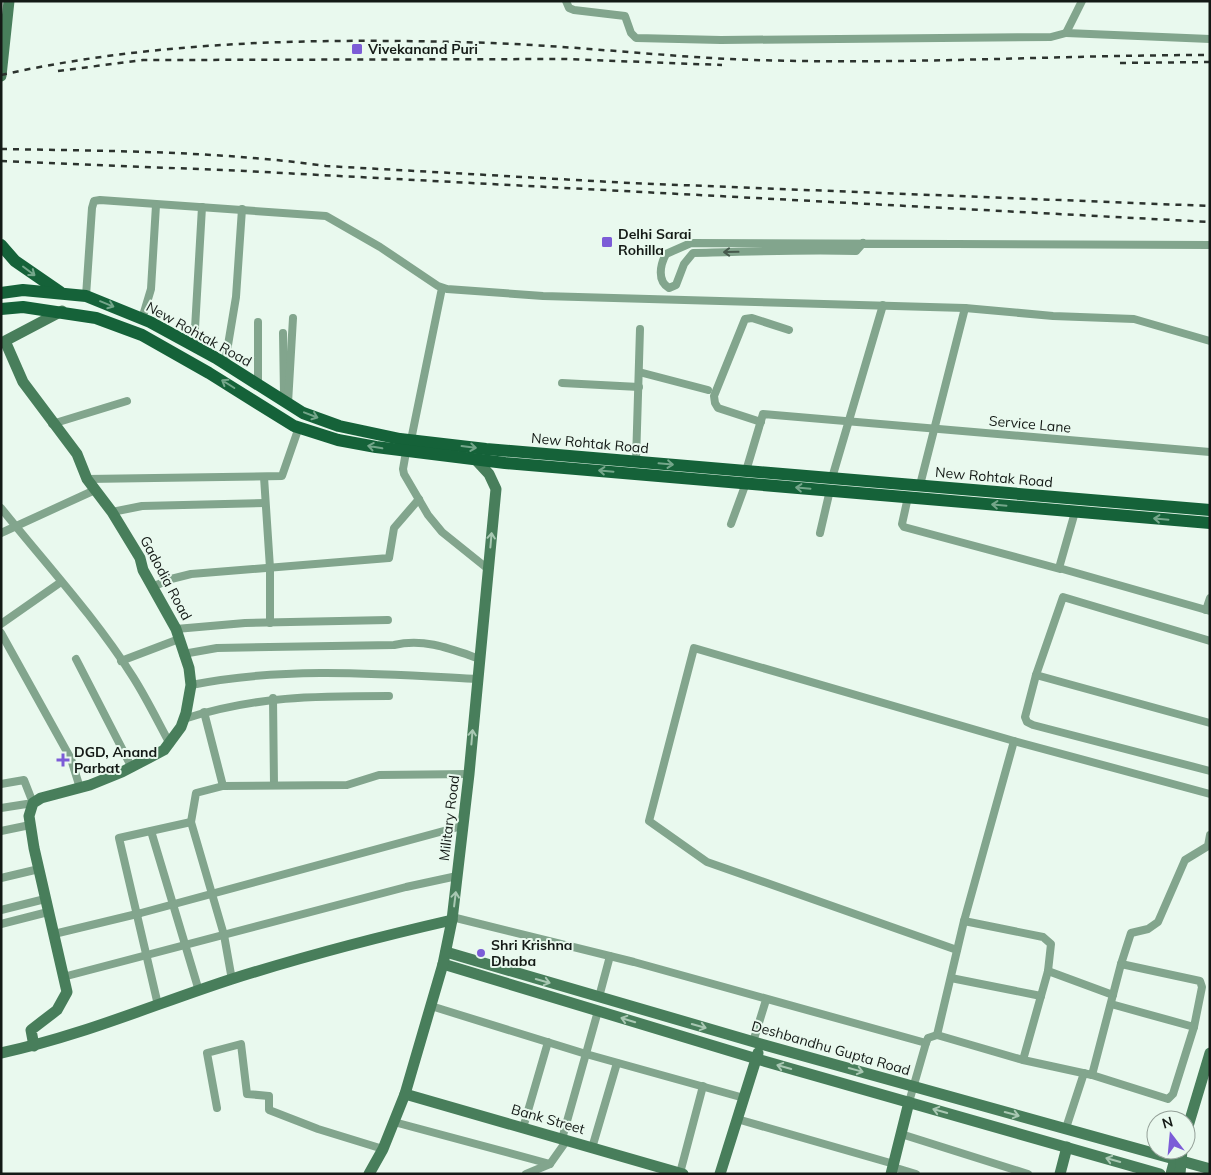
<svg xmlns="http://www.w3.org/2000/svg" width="1211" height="1175" viewBox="0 0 1211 1175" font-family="Mulish,sans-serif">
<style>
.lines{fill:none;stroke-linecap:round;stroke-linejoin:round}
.street{stroke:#82a58d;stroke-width:8}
.secondary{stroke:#487e5b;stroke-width:11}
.primary{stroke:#156239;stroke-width:12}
.rail{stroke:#2c332e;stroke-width:2.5;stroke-dasharray:6 6;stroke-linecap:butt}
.oneway{stroke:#46594c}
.oneway2{stroke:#74a68a}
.oneway3{stroke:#a9c8b3}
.poi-dot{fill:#7c5cd7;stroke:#e9f9ee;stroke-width:2}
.labels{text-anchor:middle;stroke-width:4;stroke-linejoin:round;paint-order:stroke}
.poi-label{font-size:14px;font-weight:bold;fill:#141a16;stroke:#e9f9ee;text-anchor:start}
.street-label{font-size:14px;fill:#141a16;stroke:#e9f9ee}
</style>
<rect width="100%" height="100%" fill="#e9f9ee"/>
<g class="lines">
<g class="street">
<path d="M 566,1 L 569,8 L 574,10 L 625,16 L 631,33 L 636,38 L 721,40 L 1051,37 L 1066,33 L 1082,1"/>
<path d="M 1066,33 L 1210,39"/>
<path d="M 863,243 L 856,251 C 802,249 747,252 693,253 L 684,264 L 676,285 L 669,288 C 657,281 660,265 666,254 L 691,243 L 1210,245"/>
<path d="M 86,296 L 92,208 L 94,201 L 100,200 L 326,216 L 380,247 L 438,286 L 447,289 L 543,296 L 965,308 L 1053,316 L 1134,319 L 1210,341"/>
<path d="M 142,319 L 151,289 L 156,205"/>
<path d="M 283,333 L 284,395"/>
<path d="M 194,346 L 202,207"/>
<path d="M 225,363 L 236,297 L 242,209"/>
<path d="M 639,372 L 708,390"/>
<path d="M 562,383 L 639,387"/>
<path d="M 258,385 L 258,322"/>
<path d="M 288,403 L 293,318"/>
<path d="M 761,422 L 718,408 L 715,403 L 714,396 L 745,319 L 752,318 L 789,330"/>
<path d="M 52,424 L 127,401"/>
<path d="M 411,440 L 442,288"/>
<path d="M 406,452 L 403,469 L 404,474 L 428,515 L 442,532 L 488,569"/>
<path d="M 636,461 L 640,329"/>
<path d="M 746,471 L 763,414 L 1210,452"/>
<path d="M 264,477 L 270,568 L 270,623"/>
<path d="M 832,478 L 883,305"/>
<path d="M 87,479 L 282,476 L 299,427"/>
<path d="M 920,485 L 965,308"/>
<path d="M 908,497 L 902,524 L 904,527 L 1060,569"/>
<path d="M 1,508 C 46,564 95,617 133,677 C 147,699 158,722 170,744"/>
<path d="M 112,512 L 142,506 L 265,503"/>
<path d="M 1075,512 L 1059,568 L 1210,611"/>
<path d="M 731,524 L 746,483"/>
<path d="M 1,533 L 95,490"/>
<path d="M 820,533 L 830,490"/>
<path d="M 152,587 L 171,579 L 191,574 L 389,558 L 394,528 L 419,499"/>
<path d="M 1206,610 L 1210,598"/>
<path d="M 1,624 L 61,582"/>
<path d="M 176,629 L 245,623 L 388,620"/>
<path d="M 1,633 L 71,759 L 80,788"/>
<path d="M 1210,641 L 1063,597 L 1036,675 L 1025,717 L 1027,722 L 1033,725 L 1210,771"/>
<path d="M 183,654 L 217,648 L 394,645 C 425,638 451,649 480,659"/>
<path d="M 76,659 L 132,768"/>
<path d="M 121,661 L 179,639"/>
<path d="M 1036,675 L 1210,723"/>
<path d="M 191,685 C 285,666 383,674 478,679"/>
<path d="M 273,698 L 274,785"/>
<path d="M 204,712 L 223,786"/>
<path d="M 184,719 C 255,696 315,696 389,696"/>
<path d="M 1,784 L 24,780 L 33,803 L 1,808"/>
<path d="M 1,831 L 30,825"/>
<path d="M 151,831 L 199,991"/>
<path d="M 1,878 L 39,869"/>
<path d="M 1,910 L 45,899"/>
<path d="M 452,917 L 634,962 L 926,1043"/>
<path d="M 964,921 L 1043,937 L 1051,944 L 1048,971 L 1023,1060"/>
<path d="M 1,924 L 48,912"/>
<path d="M 54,934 L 141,913 L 462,826"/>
<path d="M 957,950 L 707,862 L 649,821 L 694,648 L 1014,741 L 1210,794"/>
<path d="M 1048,971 L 1113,995"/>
<path d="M 63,977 L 406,887 L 457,876"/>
<path d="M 951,978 L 1041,996"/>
<path d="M 232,980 L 224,935 L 191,822 L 196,793 L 223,786 L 347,785 L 379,775 L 469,774"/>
<path d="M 599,997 L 610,956"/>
<path d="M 1111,1004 L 1194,1027 L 1202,987 L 1200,981 L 1121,964"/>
<path d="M 158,1005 L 119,838 L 191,822"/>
<path d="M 431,1006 L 586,1054 L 744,1098"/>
<path d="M 937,1035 L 964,921 L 1014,741"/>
<path d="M 753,1042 L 766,1000"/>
<path d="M 1092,1075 L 1168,1099 L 1173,1094 L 1194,1027"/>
<path d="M 909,1102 L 926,1043 L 928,1038 L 937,1035 L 1023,1060 L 1092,1075 L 1121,964 L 1131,933 L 1148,929 L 1158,922 L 1185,860 L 1208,846 L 1210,835"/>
<path d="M 217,1108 L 207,1053 L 241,1044 L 247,1094 L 269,1096 L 269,1110 L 318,1129 L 383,1149"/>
<path d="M 737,1119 L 894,1164"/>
<path d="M 394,1122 L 550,1164"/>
<path d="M 523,1128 L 548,1042"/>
<path d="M 1066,1128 L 1084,1073"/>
<path d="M 901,1134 L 1028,1174"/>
<path d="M 562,1139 L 598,1011"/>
<path d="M 592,1148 L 617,1063"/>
<path d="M 893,1167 L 916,1174"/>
<path d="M 680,1173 L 703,1086"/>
<path d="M 526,1174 L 550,1164 L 567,1140"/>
</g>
<g class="secondary">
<path d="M 1,76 L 9,1"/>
<path d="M 446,952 L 761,1044 L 1210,1169"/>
<path d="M 443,964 L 757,1059 L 1160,1174"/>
<path d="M 34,1046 L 31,1030 L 57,1010 L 67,992 L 34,848 L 29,816 L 33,803 L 41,798 L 90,785 L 122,772 L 164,750 L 181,727 L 186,713 L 191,685 L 189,668 L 176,629 L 143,570 L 140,558 L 112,512 L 87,479 L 77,454 L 23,382 L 5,341 L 62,311"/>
<path d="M 1,1053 C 81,1036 155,1004 232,979 C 305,956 378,937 452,920"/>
<path d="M 405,1094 L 683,1174"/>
<path d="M 1186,1133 L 1210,1053"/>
<path d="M 369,1174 L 383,1149 L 405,1094 L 443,964 L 452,920 L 469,774 L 496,489 L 489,474 L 476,460"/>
<path d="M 720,1174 L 758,1053"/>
<path d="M 891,1174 L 909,1102"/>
<path d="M 1060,1174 L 1067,1147"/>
<path d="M 1171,1174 L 1175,1159"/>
<path d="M 1180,1174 L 1182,1150"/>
</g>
<g class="primary">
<path d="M 1,245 L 15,261 L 60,292"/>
<path d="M 1,293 L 23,290 L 86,296 L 150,322 L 216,358 L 303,413 L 339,426 L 400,439 L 486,449 L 1210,510"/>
<path d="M 1,309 L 23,307 L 96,318 L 142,335 L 209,373 L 294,426 L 338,440 L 376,447 L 505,463 L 1210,523"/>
</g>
<g class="rail">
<path d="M 1120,63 L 1210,62"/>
<path d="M 58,71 L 143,60 L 169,60 L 565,59 L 722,65"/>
<path d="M 1,75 C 162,39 328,38 492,43 C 571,46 650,55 729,59 C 889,66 1050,55 1210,55"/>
<path d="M 1,149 C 110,151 219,151 326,166 L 630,183 L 1210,206"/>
<path d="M 1,161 L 245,171 L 1210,222"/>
</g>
</g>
<defs><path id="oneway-shaft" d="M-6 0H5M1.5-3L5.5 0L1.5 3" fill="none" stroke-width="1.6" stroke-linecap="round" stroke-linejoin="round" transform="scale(1.25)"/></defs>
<use class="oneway" href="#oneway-shaft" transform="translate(731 252) rotate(179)"/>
<g class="oneway2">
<use href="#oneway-shaft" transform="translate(29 271) rotate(37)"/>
<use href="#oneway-shaft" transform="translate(107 304) rotate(22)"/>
<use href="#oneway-shaft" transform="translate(228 384) rotate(-148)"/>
<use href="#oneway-shaft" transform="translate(311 415) rotate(21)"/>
<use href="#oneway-shaft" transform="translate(375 447) rotate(-170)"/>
<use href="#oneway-shaft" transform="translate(469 447) rotate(7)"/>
<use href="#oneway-shaft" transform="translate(666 464) rotate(5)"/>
<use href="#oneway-shaft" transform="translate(606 471) rotate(-175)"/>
<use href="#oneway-shaft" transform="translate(803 488) rotate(-175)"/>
<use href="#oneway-shaft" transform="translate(999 505) rotate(-175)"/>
<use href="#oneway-shaft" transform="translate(1161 519) rotate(-175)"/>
</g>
<g class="oneway3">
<use href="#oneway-shaft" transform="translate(491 540) rotate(-85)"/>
<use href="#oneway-shaft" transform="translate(472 737) rotate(-85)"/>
<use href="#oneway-shaft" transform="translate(455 899) rotate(-83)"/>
<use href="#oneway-shaft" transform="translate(543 981) rotate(16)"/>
<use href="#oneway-shaft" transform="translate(628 1020) rotate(-163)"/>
<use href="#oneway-shaft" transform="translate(699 1026) rotate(16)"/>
<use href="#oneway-shaft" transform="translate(784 1067) rotate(-164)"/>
<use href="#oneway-shaft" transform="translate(856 1070) rotate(15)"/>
<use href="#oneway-shaft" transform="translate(940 1111) rotate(-164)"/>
<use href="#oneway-shaft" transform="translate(1012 1114) rotate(15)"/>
<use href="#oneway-shaft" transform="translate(1113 1160) rotate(-164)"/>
</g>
<g class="poi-dot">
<rect x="351" y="43" width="12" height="12" rx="2.5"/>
<rect x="601" y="236" width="12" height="12" rx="2.5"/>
<path d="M60.5 752.5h5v5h5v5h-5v5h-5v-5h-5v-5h5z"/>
<circle cx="481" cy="953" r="5"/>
</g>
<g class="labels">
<g class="poi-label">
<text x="368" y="54">Vivekanand Puri</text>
<text x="618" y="239">Delhi Sarai<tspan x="618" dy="16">Rohilla</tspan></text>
<text x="74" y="757">DGD, Anand<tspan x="74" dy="16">Parbat</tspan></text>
<text x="491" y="950">Shri Krishna<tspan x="491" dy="16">Dhaba</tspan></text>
</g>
<g class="street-label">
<text transform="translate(199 334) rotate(29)" y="5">New Rohtak Road</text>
<text transform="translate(1030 424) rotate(5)" y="5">Service Lane</text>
<text transform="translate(590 443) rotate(5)" y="5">New Rohtak Road</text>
<text transform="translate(994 477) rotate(5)" y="5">New Rohtak Road</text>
<text transform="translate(166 578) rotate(62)" y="5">Gadodia Road</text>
<text transform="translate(449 818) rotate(-83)" y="5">Military Road</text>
<text transform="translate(831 1048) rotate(16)" y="5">Deshbandhu Gupta Road</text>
<text transform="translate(548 1119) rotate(16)" y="5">Bank Street</text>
</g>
</g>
<rect width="1211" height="1175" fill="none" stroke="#141a16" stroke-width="5"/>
<g transform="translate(1171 1135) rotate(344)"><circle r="24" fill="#e9f9ee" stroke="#94a098"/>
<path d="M0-4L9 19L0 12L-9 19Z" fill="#7c5cd7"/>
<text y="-8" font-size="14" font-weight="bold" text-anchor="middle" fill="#141a16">N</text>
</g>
</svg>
